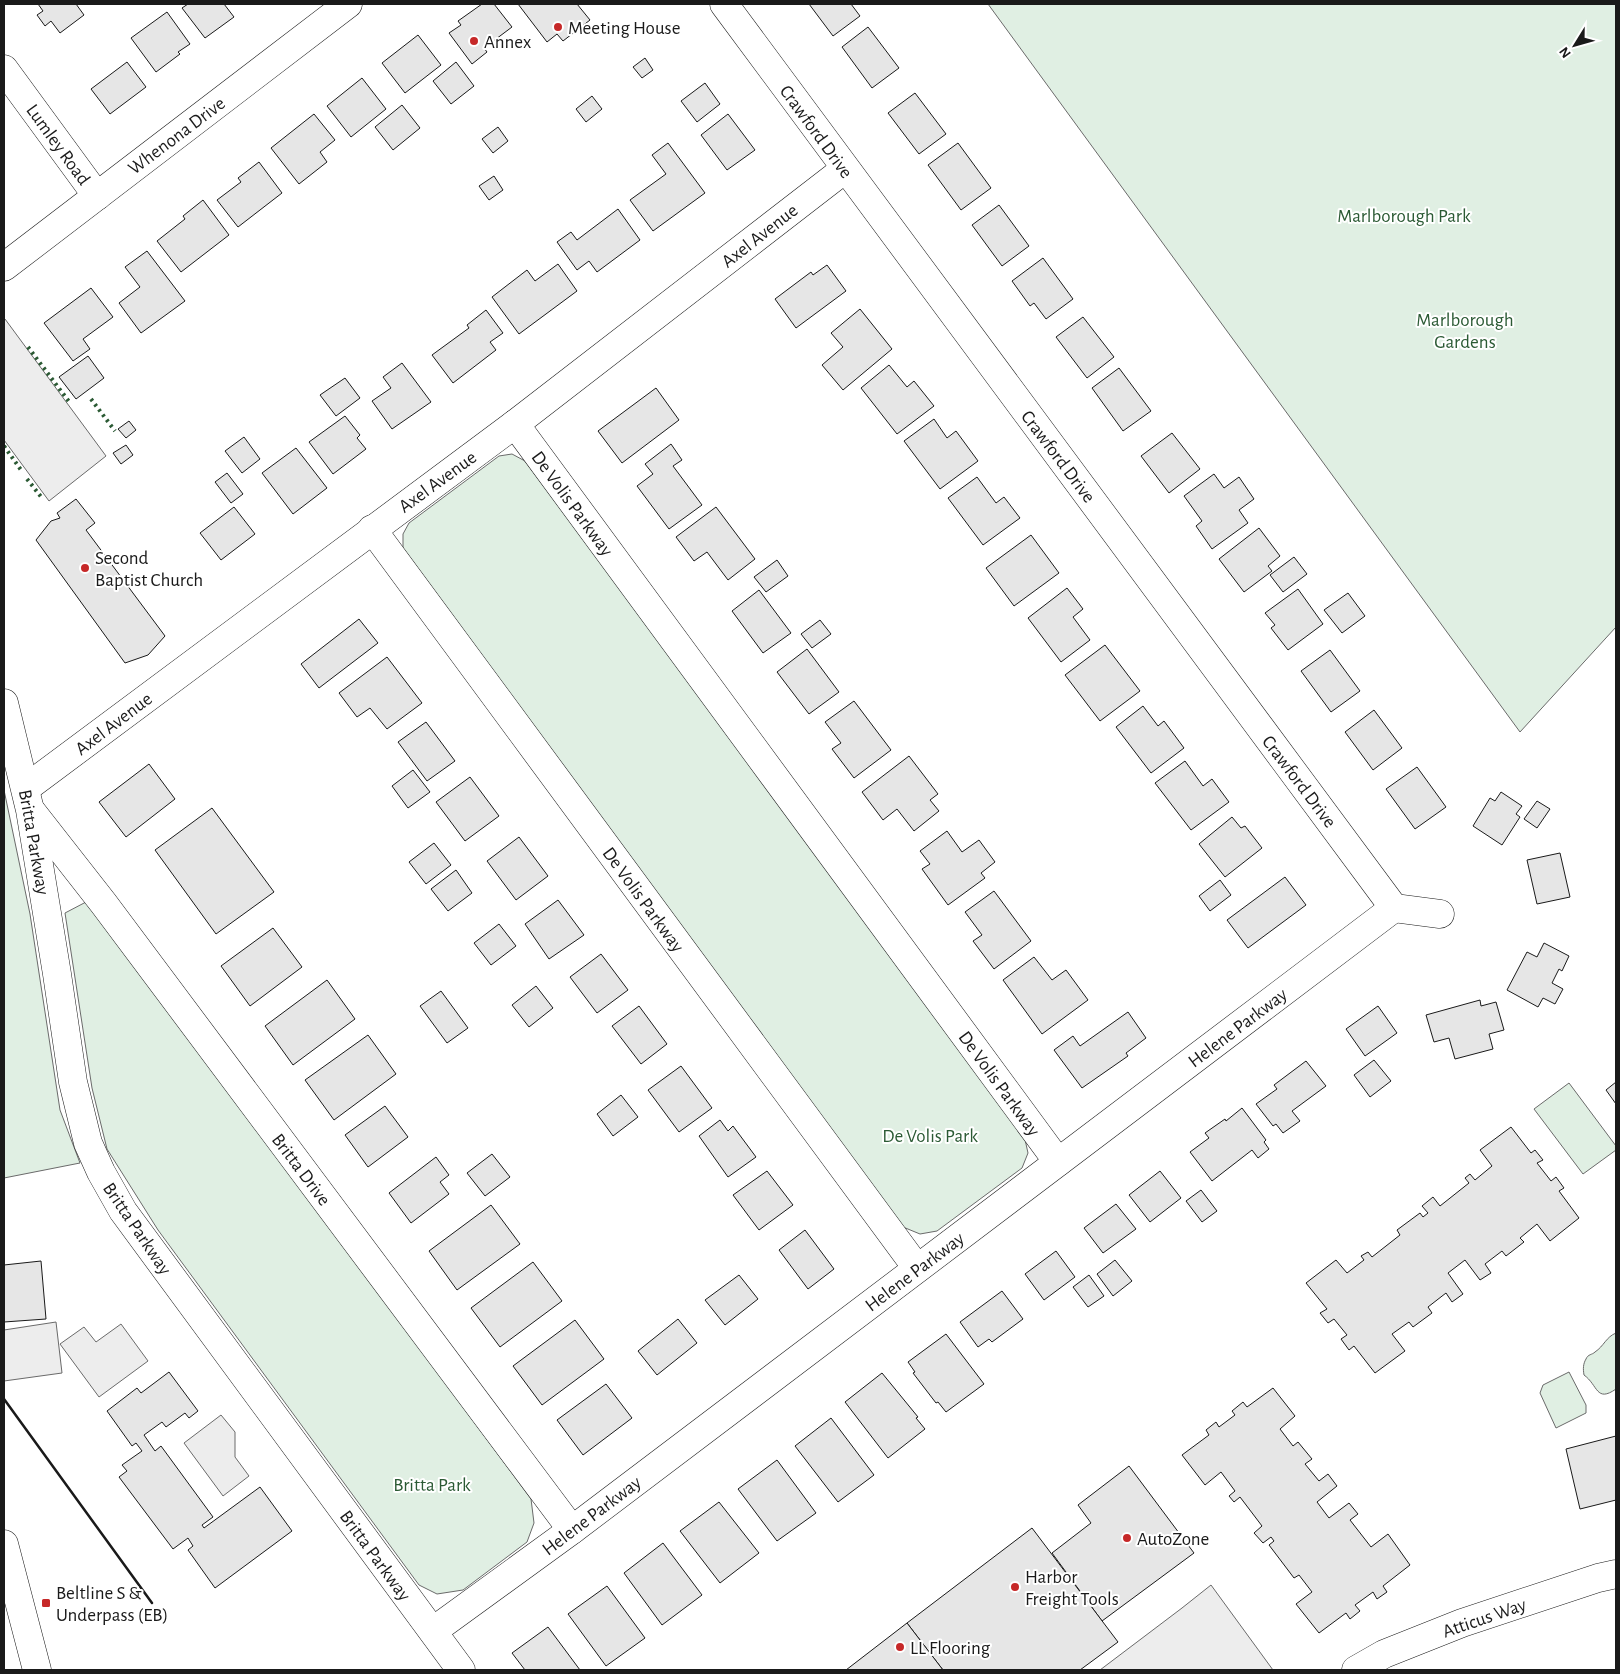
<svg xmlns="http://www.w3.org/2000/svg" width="1620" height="1674" viewBox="0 0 1620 1674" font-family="'Alegreya Sans',sans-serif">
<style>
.green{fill:#e0efe3;stroke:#6a6a6a}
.parking{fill:#ededed;stroke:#6a6a6a}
.building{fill:#e6e6e6;stroke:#1a1a1a}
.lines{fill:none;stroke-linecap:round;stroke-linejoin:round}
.minor-casing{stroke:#1a1a1a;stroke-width:29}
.minor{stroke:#fff;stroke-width:28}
.hedge{stroke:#2b5a34;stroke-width:4;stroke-dasharray:2.5 4;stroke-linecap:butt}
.wall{stroke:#1a1a1a;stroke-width:2.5}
.poi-dot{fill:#c62828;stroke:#fff;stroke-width:2}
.labels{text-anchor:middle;stroke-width:4;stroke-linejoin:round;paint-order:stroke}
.poi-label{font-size:19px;fill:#1a1a1a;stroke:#fff;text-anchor:start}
.street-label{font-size:19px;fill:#1a1a1a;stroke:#fff}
.park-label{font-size:19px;fill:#2b5a34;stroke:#fff}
</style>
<rect width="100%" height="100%" fill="#fff"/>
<g class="green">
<path d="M 988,4 L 1616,4 L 1616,627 L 1520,732 Z"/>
<path d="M 512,454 L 525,461 L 1024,1135 L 1028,1153 L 1022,1168 L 937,1231 L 920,1234 L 903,1227 L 403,548 L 403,534 L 409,523 L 499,456 Z"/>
<path d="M 4,790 L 30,914 L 60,1110 L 80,1163 L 4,1178 Z"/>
<path d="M 86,902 L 100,916 L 531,1499 L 534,1523 L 527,1542 L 463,1590 L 437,1594 L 419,1585 L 158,1230 L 107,1149 L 92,1088 L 65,913 Z"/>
<path d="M 1569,1083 L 1616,1146 L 1616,1150 L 1583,1174 L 1534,1109 Z"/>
<path d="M 1616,1333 L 1616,1389 C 1596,1403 1598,1385 1584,1375 C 1583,1369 1583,1364 1586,1359 C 1588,1354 1592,1355 1595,1352 C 1604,1346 1606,1337 1616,1333 Z"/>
<path d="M 1569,1372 L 1586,1405 L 1586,1413 L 1556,1428 L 1540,1393 L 1543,1385 Z"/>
</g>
<g class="parking">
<path d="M 5,319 L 106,456 L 49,501 L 4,440 L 4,320 Z"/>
<path d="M 56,1322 L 62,1373 L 4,1381 L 4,1330 Z"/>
<path d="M 121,1324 L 148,1361 L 99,1397 L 60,1344 L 84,1327 L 96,1342 Z"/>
<path d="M 221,1415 L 235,1432 L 235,1457 L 249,1476 L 223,1496 L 184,1443 Z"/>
<path d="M 1211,1585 L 1273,1670 L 1100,1670 L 1182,1608 Z"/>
</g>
<g class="building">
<path d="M 38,4 L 76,4 L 84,15 L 60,33 L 51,21 L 45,26 L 37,15 L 43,11 Z"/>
<path d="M 188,4 L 224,4 L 234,17 L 205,38 L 182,8 Z"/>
<path d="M 482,4 L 494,4 L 512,27 L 484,48 L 487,52 L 472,64 L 449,33 L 461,25 L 458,21 Z"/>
<path d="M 518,4 L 577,4 L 590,20 L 563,41 L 557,34 L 547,42 Z"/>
<path d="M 809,4 L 851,4 L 860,16 L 833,36 Z"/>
<path d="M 167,12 L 190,44 L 178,52 L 180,54 L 156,72 L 131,38 Z"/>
<path d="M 868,27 L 899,68 L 872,88 L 842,47 Z"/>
<path d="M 418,35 L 441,65 L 405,93 L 382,63 Z"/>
<path d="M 645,58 L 653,70 L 642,78 L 633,67 Z"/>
<path d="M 127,62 L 146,87 L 110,114 L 91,89 Z"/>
<path d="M 456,62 L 474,86 L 451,104 L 433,81 Z"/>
<path d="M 362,78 L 386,109 L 351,137 L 327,106 Z"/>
<path d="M 705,83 L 720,104 L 697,122 L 681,101 Z"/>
<path d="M 915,93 L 946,134 L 919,154 L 888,113 Z"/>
<path d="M 592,96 L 602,109 L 586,122 L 576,109 Z"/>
<path d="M 402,105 L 420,128 L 393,150 L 375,127 Z"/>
<path d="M 314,114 L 335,140 L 320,152 L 327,162 L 299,184 L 271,148 Z"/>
<path d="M 728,114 L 755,150 L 727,170 L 701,135 Z"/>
<path d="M 498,127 L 508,141 L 493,153 L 482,139 Z"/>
<path d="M 668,143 L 705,193 L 653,231 L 630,200 L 666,174 L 652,155 Z"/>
<path d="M 958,143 L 991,188 L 961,210 L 928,165 Z"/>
<path d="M 259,162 L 282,193 L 238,227 L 217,200 L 241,182 L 238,178 Z"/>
<path d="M 494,176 L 503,190 L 489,200 L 479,186 Z"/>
<path d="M 203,200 L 229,235 L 181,272 L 157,241 L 185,219 L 183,216 Z"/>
<path d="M 999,205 L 1029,246 L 1002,266 L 972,225 Z"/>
<path d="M 618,209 L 640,240 L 597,272 L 589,261 L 577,270 L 557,242 L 571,232 L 577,240 Z"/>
<path d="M 147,251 L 185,301 L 141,333 L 119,303 L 140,287 L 125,267 Z"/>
<path d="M 1043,258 L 1073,299 L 1046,319 L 1034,303 L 1030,306 L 1012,281 Z"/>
<path d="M 558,264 L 577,291 L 519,334 L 492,297 L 527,270 L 535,281 Z"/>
<path d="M 827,265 L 846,291 L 796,328 L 775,299 L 811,272 L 813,275 Z"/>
<path d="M 91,288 L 113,317 L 83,339 L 90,349 L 73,361 L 44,323 Z"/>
<path d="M 860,309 L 892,349 L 843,390 L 822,365 L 843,347 L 831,333 Z"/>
<path d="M 486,310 L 503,333 L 490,342 L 496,350 L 453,383 L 432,355 L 469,328 L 467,325 Z"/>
<path d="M 1083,317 L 1114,357 L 1087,378 L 1056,337 Z"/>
<path d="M 88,356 L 104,378 L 76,399 L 59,377 Z"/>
<path d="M 402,363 L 431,402 L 392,429 L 372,401 L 391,388 L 383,377 Z"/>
<path d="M 889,365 L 907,387 L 914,381 L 934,406 L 897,434 L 861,388 Z"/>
<path d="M 1119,368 L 1151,411 L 1123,431 L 1092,388 Z"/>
<path d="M 345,378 L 360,398 L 336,416 L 320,395 Z"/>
<path d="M 656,388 L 679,420 L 622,463 L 598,431 Z"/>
<path d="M 345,416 L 360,435 L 357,438 L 366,449 L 333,474 L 309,442 Z"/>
<path d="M 934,419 L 947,438 L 956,431 L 978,461 L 940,489 L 904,441 Z"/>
<path d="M 129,421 L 136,430 L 126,438 L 118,429 Z"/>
<path d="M 1172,433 L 1200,469 L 1169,493 L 1141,456 Z"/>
<path d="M 244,437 L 260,459 L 242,473 L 225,451 Z"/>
<path d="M 671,444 L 682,460 L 673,466 L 702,505 L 669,529 L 637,486 L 653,474 L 645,464 Z"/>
<path d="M 126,445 L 133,455 L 121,464 L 113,453 Z"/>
<path d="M 296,448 L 327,488 L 293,514 L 262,473 Z"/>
<path d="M 227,473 L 243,494 L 231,503 L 215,482 Z"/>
<path d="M 1214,474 L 1224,488 L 1239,477 L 1254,499 L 1239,510 L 1248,523 L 1212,549 L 1196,526 L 1202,521 L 1184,496 Z"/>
<path d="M 977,477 L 996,503 L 1004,497 L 1020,518 L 983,545 L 948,498 Z"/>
<path d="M 76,499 L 95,523 L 86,530 L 165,636 L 148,655 L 125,663 L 36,540 L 51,521 L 60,518 L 57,513 Z"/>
<path d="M 234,507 L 255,534 L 221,560 L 200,533 Z"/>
<path d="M 716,507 L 755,559 L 728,580 L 707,552 L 694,561 L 676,537 Z"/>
<path d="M 1259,528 L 1280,556 L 1268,566 L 1272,571 L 1244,592 L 1219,559 Z"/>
<path d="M 1031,535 L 1059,573 L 1014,606 L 986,568 Z"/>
<path d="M 1294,557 L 1307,574 L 1283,592 L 1270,575 Z"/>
<path d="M 777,560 L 788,576 L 766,592 L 754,577 Z"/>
<path d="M 1067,588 L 1083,609 L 1073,617 L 1090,640 L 1061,662 L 1028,618 Z"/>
<path d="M 1298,589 L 1323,624 L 1288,650 L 1271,628 L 1275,625 L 1265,613 Z"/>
<path d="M 759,590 L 791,633 L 763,653 L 732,611 Z"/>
<path d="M 1348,593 L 1365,616 L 1342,633 L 1324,610 Z"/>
<path d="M 359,619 L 378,643 L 319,688 L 301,664 Z"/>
<path d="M 820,620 L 831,634 L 812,648 L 801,634 Z"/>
<path d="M 1105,645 L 1140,691 L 1100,721 L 1065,675 Z"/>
<path d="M 807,649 L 839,692 L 809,714 L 777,672 Z"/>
<path d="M 1330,650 L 1360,691 L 1331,712 L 1301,671 Z"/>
<path d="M 387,657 L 422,703 L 387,729 L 370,708 L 357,717 L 339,693 Z"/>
<path d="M 854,701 L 891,750 L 854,778 L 832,749 L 841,743 L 825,722 Z"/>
<path d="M 1143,706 L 1158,726 L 1164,721 L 1184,748 L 1151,773 L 1116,727 Z"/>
<path d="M 1374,710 L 1402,748 L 1373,770 L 1345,732 Z"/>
<path d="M 426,722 L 455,761 L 427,781 L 398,742 Z"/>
<path d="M 909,756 L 938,794 L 930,800 L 939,811 L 914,831 L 897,809 L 883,820 L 862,792 Z"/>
<path d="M 1185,761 L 1203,786 L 1212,779 L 1229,802 L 1191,830 L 1155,783 Z"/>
<path d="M 149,764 L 175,799 L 126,837 L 99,802 Z"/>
<path d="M 1417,767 L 1446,807 L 1415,829 L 1386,789 Z"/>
<path d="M 413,770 L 430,792 L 408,808 L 392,786 Z"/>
<path d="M 470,777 L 499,816 L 465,841 L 436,802 Z"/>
<path d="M 1501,792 L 1522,806 L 1516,814 L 1520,817 L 1502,845 L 1473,826 L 1490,798 L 1495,801 Z"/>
<path d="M 1537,801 L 1550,809 L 1537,828 L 1524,819 Z"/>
<path d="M 212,808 L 274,892 L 216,934 L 155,850 Z"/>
<path d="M 1232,817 L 1241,828 L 1245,826 L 1262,848 L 1225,877 L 1199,844 Z"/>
<path d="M 947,831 L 962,852 L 979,840 L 995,862 L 981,873 L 985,878 L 948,905 L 922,869 L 930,864 L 920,851 Z"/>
<path d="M 519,837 L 548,876 L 516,900 L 487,861 Z"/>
<path d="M 434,843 L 451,865 L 426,884 L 409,862 Z"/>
<path d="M 1560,853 L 1570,897 L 1537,904 L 1527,860 Z"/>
<path d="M 456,870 L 472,893 L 448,911 L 431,889 Z"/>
<path d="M 1285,877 L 1306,905 L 1248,948 L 1227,920 Z"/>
<path d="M 1220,880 L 1231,895 L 1210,911 L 1199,896 Z"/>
<path d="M 994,891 L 1031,941 L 994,969 L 973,941 L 982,935 L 965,912 Z"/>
<path d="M 558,900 L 584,935 L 549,959 L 525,924 Z"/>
<path d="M 499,924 L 516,946 L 491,965 L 474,943 Z"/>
<path d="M 273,928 L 302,967 L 250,1006 L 221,966 Z"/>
<path d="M 1544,943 L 1569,956 L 1562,971 L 1559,969 L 1552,983 L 1563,989 L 1555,1004 L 1543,998 L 1538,1007 L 1507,990 L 1527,952 L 1537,957 Z"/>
<path d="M 601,954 L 628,990 L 597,1013 L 570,977 Z"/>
<path d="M 1034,957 L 1052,980 L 1066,970 L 1088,1000 L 1042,1034 L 1003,980 Z"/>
<path d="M 327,980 L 355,1019 L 293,1065 L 265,1026 Z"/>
<path d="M 536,986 L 553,1008 L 529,1027 L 512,1005 Z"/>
<path d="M 441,991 L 468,1028 L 447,1043 L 420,1006 Z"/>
<path d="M 1480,1000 L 1481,1006 L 1496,1002 L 1504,1030 L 1489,1034 L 1493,1049 L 1455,1059 L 1449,1038 L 1434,1042 L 1426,1015 Z"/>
<path d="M 639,1006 L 667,1044 L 641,1064 L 612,1026 Z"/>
<path d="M 1378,1006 L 1397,1033 L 1365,1056 L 1346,1029 Z"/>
<path d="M 1128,1012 L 1146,1038 L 1126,1053 L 1128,1056 L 1082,1088 L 1054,1050 L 1073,1036 L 1080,1046 Z"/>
<path d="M 368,1035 L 396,1074 L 334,1120 L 305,1080 Z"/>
<path d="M 1374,1060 L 1391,1081 L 1370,1097 L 1354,1075 Z"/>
<path d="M 1306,1061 L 1326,1086 L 1292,1111 L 1300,1121 L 1283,1133 L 1276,1124 L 1273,1126 L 1256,1104 L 1277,1089 L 1274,1085 Z"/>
<path d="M 681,1066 L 712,1108 L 679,1132 L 648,1090 Z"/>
<path d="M 1616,1082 L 1616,1104 L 1606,1090 Z"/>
<path d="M 621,1095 L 638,1117 L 613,1136 L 597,1114 Z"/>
<path d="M 385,1106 L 408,1137 L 368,1167 L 345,1135 Z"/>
<path d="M 1242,1108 L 1266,1140 L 1264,1142 L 1269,1149 L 1258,1158 L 1252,1150 L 1212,1181 L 1190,1152 L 1209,1138 L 1205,1133 L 1225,1119 L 1226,1121 Z"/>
<path d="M 720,1120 L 728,1131 L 733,1126 L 756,1157 L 728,1177 L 699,1136 Z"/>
<path d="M 1511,1127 L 1531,1153 L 1535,1150 L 1543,1160 L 1537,1163 L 1551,1181 L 1556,1177 L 1564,1188 L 1559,1191 L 1579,1218 L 1550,1241 L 1537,1224 L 1520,1238 L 1524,1242 L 1506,1256 L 1502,1251 L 1485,1264 L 1491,1273 L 1480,1280 L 1465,1260 L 1448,1273 L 1463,1294 L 1452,1302 L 1446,1293 L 1428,1307 L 1432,1313 L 1413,1327 L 1409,1322 L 1392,1334 L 1405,1351 L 1375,1373 L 1354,1346 L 1349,1350 L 1341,1339 L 1347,1335 L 1334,1319 L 1328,1323 L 1320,1313 L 1327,1309 L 1306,1283 L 1336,1260 L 1347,1273 L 1364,1260 L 1361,1256 L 1368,1252 L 1372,1257 L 1400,1235 L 1397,1230 L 1420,1213 L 1423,1217 L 1428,1213 L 1422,1206 L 1433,1197 L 1440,1206 L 1469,1183 L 1465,1178 L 1470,1174 L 1475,1180 L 1492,1166 L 1480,1150 Z"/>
<path d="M 492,1154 L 510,1177 L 485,1196 L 467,1173 Z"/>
<path d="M 436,1157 L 449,1175 L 440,1182 L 449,1194 L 411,1223 L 389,1193 Z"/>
<path d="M 767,1171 L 793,1205 L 759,1230 L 733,1195 Z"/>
<path d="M 1160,1171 L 1181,1198 L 1150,1222 L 1129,1195 Z"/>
<path d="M 1201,1190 L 1217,1211 L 1202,1222 L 1186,1201 Z"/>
<path d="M 1116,1204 L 1136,1229 L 1103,1253 L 1084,1228 Z"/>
<path d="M 491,1205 L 520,1244 L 457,1290 L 429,1251 Z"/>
<path d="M 805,1230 L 834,1269 L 808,1289 L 779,1250 Z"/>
<path d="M 1056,1251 L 1075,1277 L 1044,1300 L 1025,1274 Z"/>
<path d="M 1115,1260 L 1132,1281 L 1113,1296 L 1097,1274 Z"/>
<path d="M 41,1261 L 46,1319 L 4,1322 L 4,1265 Z"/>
<path d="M 533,1262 L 562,1301 L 500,1347 L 471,1308 Z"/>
<path d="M 739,1275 L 758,1299 L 725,1325 L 705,1300 Z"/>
<path d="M 1089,1275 L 1104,1296 L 1088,1307 L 1073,1287 Z"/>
<path d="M 1002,1291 L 1023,1319 L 992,1342 L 989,1339 L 978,1347 L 960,1322 Z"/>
<path d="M 678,1319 L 697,1343 L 657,1375 L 638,1351 Z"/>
<path d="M 575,1320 L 604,1359 L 542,1405 L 513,1366 Z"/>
<path d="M 946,1334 L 984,1384 L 946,1412 L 938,1402 L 936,1403 L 913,1373 L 915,1372 L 908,1362 Z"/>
<path d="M 169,1372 L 198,1411 L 189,1418 L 185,1413 L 166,1427 L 162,1422 L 144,1435 L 155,1451 L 161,1446 L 213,1517 L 202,1525 L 204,1528 L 260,1487 L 292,1531 L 215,1588 L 188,1550 L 193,1546 L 188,1538 L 173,1549 L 119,1477 L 127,1471 L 122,1465 L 142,1451 L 136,1443 L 132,1446 L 107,1411 L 137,1388 L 141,1393 Z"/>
<path d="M 882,1373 L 918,1417 L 916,1418 L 925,1429 L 888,1458 L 845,1402 Z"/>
<path d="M 606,1384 L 632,1418 L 583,1455 L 557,1420 Z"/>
<path d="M 1273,1388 L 1295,1416 L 1280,1429 L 1293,1446 L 1298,1442 L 1312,1459 L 1305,1464 L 1319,1481 L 1328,1474 L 1337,1486 L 1317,1502 L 1329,1518 L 1349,1503 L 1358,1514 L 1350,1520 L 1371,1547 L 1388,1534 L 1410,1565 L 1383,1586 L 1387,1592 L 1377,1599 L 1373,1592 L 1355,1605 L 1360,1611 L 1350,1619 L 1346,1613 L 1319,1633 L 1296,1604 L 1312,1592 L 1299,1575 L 1294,1578 L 1269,1545 L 1274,1541 L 1271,1537 L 1263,1543 L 1254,1533 L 1262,1526 L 1240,1497 L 1234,1502 L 1229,1496 L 1235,1491 L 1221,1472 L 1205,1485 L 1182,1455 L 1209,1435 L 1206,1430 L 1216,1422 L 1219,1427 L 1235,1415 L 1232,1411 L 1243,1402 L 1247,1407 Z"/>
<path d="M 831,1418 L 874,1475 L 838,1502 L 795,1446 Z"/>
<path d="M 1616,1436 L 1616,1500 L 1580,1509 L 1566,1449 Z"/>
<path d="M 777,1460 L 816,1513 L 777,1541 L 738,1489 Z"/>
<path d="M 1129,1466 L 1194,1553 L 1102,1621 L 1052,1553 L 1091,1523 L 1078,1505 Z"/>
<path d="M 719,1502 L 759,1553 L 720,1583 L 680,1531 Z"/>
<path d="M 1032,1528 L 1118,1642 L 1080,1670 L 943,1670 L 907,1623 Z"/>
<path d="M 663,1543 L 702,1595 L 662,1625 L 624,1573 Z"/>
<path d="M 607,1586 L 645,1638 L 606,1666 L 568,1614 Z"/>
<path d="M 907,1623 L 943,1670 L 846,1670 Z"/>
<path d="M 548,1627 L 580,1670 L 525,1670 L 512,1653 Z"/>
</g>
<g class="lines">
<g class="minor-casing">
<g id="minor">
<path d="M 724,4 L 1394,908"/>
<path d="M 4,69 L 97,196"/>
<path d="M 4,267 L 348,4"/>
<path d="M 515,424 L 1058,1162"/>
<path d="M 372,529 L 917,1268"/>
<path d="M 4,703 L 30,810 L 57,974 L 73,1082 L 88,1143 L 101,1172 L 123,1211 L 461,1670"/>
<path d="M 26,788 L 515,424 L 845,169"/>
<path d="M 32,812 L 104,904 L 572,1530"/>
<path d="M 1394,908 L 1440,914"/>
<path d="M 4,1544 L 37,1670"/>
<path d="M 433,1631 L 572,1530 L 1394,908"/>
<path d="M 1356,1670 L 1384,1654 L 1462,1623 L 1598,1578 L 1616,1574"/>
</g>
</g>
<use href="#minor" class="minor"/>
<g class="hedge">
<path d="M 28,347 L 70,403"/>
<path d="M 91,399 L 115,431"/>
<path d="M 4,446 L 21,470"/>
<path d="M 27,479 L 42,498"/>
</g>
<path class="wall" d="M 4,1399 L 152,1603"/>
</g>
<g class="poi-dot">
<circle cx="558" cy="27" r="5"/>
<circle cx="474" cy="41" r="5"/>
<circle cx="85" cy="568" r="5"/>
<circle cx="1127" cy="1538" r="5"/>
<circle cx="1015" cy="1587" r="5"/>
<rect x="41" y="1598" width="10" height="10" rx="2.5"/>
<circle cx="900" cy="1647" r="5"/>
</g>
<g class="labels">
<g class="poi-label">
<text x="568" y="34">Meeting House</text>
<text x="484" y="48">Annex</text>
<text x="95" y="564">Second<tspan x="95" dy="22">Baptist Church</tspan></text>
<text x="1137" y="1545">AutoZone</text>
<text x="1025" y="1583">Harbor<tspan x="1025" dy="22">Freight Tools</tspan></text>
<text x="56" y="1599">Beltline S &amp;<tspan x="56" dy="22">Underpass (EB)</tspan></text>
<text x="910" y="1654">LL Flooring</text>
</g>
<g class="street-label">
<text transform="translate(817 131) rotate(54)" y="7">Crawford Drive</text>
<text transform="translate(176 135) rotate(-37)" y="7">Whenona Drive</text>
<text transform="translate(59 144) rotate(54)" y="7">Lumley Road</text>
<text transform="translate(759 235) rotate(-38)" y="7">Axel Avenue</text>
<text transform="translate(1059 456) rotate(53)" y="7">Crawford Drive</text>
<text transform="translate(437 481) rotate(-36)" y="7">Axel Avenue</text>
<text transform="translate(573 503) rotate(54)" y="7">De Volis Parkway</text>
<text transform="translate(113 723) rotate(-37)" y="7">Axel Avenue</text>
<text transform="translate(1300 781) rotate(53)" y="7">Crawford Drive</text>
<text transform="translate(35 842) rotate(80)" y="7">Britta Parkway</text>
<text transform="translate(644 899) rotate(54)" y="7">De Volis Parkway</text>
<text transform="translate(1237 1027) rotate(-37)" y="7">Helene Parkway</text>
<text transform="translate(1000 1083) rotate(54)" y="7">De Volis Parkway</text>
<text transform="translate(302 1169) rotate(53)" y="7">Britta Drive</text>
<text transform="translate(138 1228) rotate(56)" y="7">Britta Parkway</text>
<text transform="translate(914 1271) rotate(-37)" y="7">Helene Parkway</text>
<text transform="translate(591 1515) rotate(-37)" y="7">Helene Parkway</text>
<text transform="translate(376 1555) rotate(54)" y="7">Britta Parkway</text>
<text transform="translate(1484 1617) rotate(-19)" y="7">Atticus Way</text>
</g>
<g class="park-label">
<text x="1404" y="222">Marlborough Park</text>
<text x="1465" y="326">Marlborough<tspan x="1465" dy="22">Gardens</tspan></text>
<text x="930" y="1142">De Volis Park</text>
<text x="432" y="1491">Britta Park</text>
</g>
</g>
<rect width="1620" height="1674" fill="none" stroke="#1a1a1a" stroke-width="10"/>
<g transform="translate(1575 45) rotate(233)" stroke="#ffffff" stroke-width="4" paint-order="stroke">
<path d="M0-4L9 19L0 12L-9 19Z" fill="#1a1a1a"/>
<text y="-8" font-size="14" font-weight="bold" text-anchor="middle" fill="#1a1a1a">N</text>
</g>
</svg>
